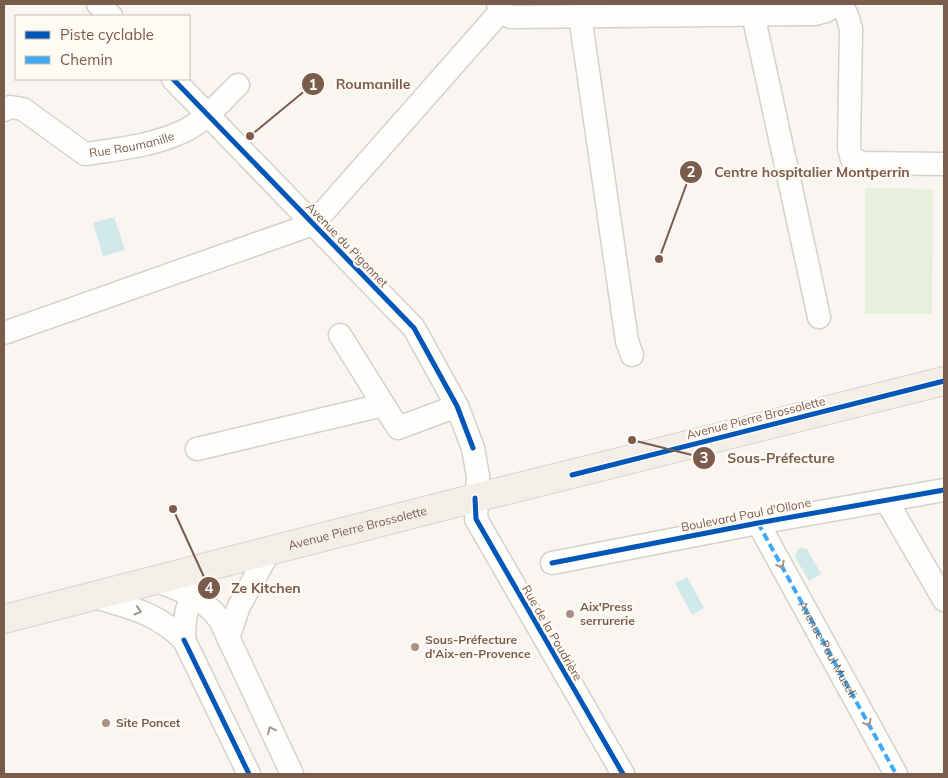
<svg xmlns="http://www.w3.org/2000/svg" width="948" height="778" viewBox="0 0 948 778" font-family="Mulish,sans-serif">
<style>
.green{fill:#e7f0db}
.water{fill:#d0e8ea}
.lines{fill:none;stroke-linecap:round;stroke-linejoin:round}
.minor-casing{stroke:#d7d1cb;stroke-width:25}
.major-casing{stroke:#dad1cc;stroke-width:30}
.minor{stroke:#fefefd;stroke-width:22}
.major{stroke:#f3eee8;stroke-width:28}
.quiet{stroke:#3fa9f5;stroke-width:4;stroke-dasharray:8 4;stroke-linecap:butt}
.cycleway-casing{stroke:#fffaf3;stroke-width:8}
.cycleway{stroke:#0057b8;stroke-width:5}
.oneway{stroke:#a8958b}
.poi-dot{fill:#a69286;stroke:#fffaf3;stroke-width:2}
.labels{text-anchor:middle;stroke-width:5;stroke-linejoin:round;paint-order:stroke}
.street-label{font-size:12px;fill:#7a5c4d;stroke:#fffaf3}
.poi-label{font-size:12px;font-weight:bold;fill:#7a5c4d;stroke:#fffaf3;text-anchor:start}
.leader{fill:none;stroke:#7a5c4d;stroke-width:2}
.callout-dot{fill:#7a5c4d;stroke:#fffaf3;stroke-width:2}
.mark-label{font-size:15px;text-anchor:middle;font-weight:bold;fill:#fff}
.callout-label{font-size:14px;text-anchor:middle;font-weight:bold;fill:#7a5c4d;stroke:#fffaf3;stroke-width:5;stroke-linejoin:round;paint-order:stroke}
</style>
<rect width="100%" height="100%" fill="#f9f5f0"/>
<path class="green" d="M 865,188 L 933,189 L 932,314 L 865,314 Z"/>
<g class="water">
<path d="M 114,217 L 125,250 L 103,256 L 93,223 Z"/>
<path d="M 801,548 L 807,549 L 821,574 L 809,581 L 795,557 L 798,549 Z"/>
<path d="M 687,577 L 704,608 L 692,615 L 675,583 Z"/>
</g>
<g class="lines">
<g class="minor-casing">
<g id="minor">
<path d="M 98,4 L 111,16"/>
<path d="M 498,4 L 500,12 L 511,17 L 814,14 L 826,11 L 837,4"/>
<path d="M 753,4 L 753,14 L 819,317"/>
<path d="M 840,4 L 847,15 L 851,29 L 849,148 L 852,159 L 863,163 L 944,164"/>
<path d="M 580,16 L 627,341 L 632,355"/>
<path d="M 173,79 L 414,328 L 457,406 L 473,448 L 478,476 L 476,519 L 623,774"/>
<path id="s1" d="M 4,110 L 10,107 L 23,109 L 85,154 C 118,149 151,146 182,132 C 203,123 221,101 238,85"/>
<path d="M 4,333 L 313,224 L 500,12"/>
<path d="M 340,335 L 398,428 L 457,406"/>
<path d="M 197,449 L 383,405"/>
<path d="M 886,500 L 944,600"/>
<path id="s2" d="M 758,523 L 896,774"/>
<path d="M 552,563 L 758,523 L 944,490"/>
<path d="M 156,581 C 182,590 204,598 220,620 L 292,774"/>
<path d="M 92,596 C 130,608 154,611 184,640 L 249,774"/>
<path d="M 228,638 L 239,606 L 270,550"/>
<path d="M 184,640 C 184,616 186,602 202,584"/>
</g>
</g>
<g class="major-casing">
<g id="major">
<path id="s3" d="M 4,619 L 475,498 L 944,381"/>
</g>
</g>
<use href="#minor" class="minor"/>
<use href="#major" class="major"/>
<path class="quiet" d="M 758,523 L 896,774"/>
<g class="cycleway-casing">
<g id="cycleway">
<path d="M 173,79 L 414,328 L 457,406 L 473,448"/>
<path d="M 572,475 L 944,381"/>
<path d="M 475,498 L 476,519 L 623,774"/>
<path d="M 552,563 L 758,523 L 944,490"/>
<path d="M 184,640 L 249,774"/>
</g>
</g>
<use href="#cycleway" class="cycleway"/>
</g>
<defs><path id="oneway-chevron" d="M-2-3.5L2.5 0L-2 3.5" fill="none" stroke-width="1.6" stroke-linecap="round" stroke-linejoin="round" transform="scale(1.25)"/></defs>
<g class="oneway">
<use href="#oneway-chevron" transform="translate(781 565) rotate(61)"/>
<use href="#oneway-chevron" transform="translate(138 611) rotate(17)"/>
<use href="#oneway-chevron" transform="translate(868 723) rotate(61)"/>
<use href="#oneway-chevron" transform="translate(271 730) rotate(-115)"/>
</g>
<g class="poi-dot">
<circle cx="570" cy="614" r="5"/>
<circle cx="415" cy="647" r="5"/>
<circle cx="106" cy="723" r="5"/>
</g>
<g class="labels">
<g class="street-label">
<text dy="4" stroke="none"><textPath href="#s1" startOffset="144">Rue Roumanille</textPath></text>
<text transform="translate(347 245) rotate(46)" y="4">Avenue du Pigonnet</text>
<text transform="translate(756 418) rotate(-14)" y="4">Avenue Pierre Brossolette</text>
<text transform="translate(746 515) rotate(-11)" y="4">Boulevard Paul d'Ollone</text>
<text dy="4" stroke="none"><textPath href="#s3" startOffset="365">Avenue Pierre Brossolette</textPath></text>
<text transform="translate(552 633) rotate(60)" y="4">Rue de la Poudrière</text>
<text dy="4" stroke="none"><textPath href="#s2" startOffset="144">Avenue Paul Museli</textPath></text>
</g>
<g class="poi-label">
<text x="580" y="611">Aix'Press<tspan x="580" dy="14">serrurerie</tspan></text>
<text x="425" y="644">Sous-Préfecture<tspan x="425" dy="14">d'Aix-en-Provence</tspan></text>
<text x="116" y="727">Site Poncet</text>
</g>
</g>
<path class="leader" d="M250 136L313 84M659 259L691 172M632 440L704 458M173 509L209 588"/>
<g class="callout-dot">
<circle cx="250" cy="136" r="5"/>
<circle cx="659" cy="259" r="5"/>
<circle cx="632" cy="440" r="5"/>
<circle cx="173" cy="509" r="5"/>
<circle cx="313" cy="84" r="12"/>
<circle cx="691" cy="172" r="12"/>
<circle cx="704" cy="458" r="12"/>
<circle cx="209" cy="588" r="12"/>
</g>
<g class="mark-label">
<text x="313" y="90">1</text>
<text x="691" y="177">2</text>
<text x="704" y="463">3</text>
<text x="209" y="593">4</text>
</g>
<g class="callout-label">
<text x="373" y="89">Roumanille</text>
<text x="812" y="177">Centre hospitalier Montperrin</text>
<text x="781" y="463">Sous-Préfecture</text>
<text x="266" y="593">Ze Kitchen</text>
</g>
<rect width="948" height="778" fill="none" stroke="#7a5c4d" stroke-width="10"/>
<rect x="15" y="15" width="175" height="65" fill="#fffaf3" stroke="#cabbb1"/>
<rect x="25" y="31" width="25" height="8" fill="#0057b8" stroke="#cabbb1"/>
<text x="60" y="40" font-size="15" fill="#7a5c4d">Piste cyclable</text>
<rect x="25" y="56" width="25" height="8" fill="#3fa9f5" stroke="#cabbb1"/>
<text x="60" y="65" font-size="15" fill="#7a5c4d">Chemin</text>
</svg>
